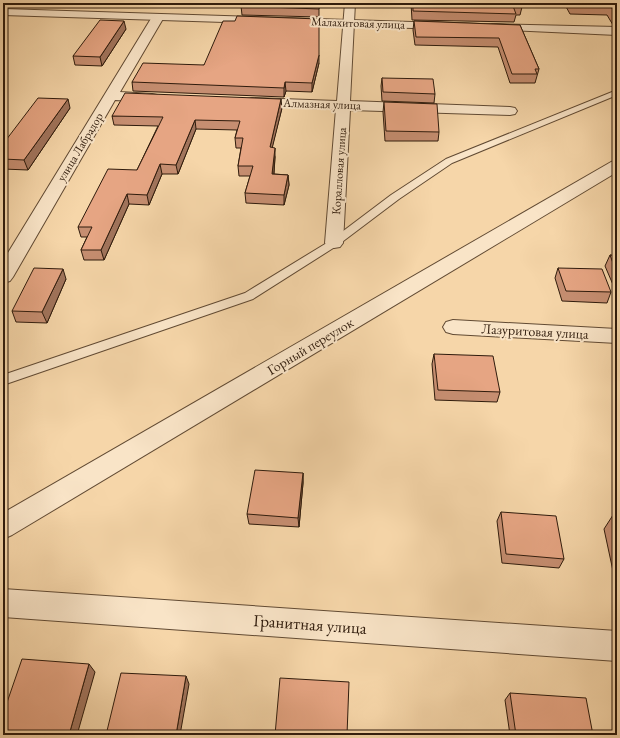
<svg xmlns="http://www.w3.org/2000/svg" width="620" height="738" viewBox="0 0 620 738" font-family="'EB Garamond',serif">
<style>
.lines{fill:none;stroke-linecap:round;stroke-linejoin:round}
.service-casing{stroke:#614a33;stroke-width:2}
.minor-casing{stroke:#614a33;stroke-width:2}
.tertiary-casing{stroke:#614a33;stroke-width:2}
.service{fill:#f9e4c7;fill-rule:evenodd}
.minor{fill:#f9e4c7;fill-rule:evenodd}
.tertiary{fill:#f9e4c7;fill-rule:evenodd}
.wall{fill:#c68e71;stroke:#2f1b0c}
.shaded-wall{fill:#a1745c;stroke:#2f1b0c}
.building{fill:#e6a583;stroke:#2f1b0c}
.labels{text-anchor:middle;stroke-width:4;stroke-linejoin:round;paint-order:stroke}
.far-street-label{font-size:12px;fill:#2f1b0c;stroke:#f9e4c7}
.street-label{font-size:14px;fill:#2f1b0c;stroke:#f9e4c7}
.near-street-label{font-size:17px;fill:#2f1b0c;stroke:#f9e4c7}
</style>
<rect width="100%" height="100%" fill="#f6d6a9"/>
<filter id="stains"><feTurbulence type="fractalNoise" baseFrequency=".005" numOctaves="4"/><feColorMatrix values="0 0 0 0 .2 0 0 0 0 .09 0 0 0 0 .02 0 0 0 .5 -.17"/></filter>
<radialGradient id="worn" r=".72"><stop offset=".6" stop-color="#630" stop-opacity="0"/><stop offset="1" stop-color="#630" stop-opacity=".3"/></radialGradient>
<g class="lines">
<g class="service-casing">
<path id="service" d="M 617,90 L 617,95 L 452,163 L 399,199 L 338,245 L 253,299 L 3,385 L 3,375 L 245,293 L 330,241 L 391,195 L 446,159 Z"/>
</g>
<g class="minor-casing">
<g id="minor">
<path d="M 345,3 L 355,3 L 350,101 L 510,107 L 515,108 L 517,111 L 515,114 L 510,115 L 350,110 L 343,243 L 340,247 L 334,248 L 328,247 L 325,243 L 336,109 L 252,106 L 247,105 L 245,102 L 247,99 L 252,98 L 337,101 Z"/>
<path d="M 158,14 L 162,15 L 164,17 L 120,92 L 152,94 L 157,95 L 159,98 L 157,101 L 152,102 L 115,100 L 13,277 L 10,281 L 3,283 L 3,261 L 152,17 L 154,15 Z"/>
<path d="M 453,320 L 617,329 L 617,343 L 453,334 L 446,332 L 443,327 L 446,322 Z"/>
<path d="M 3,589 L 617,631 L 617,661 L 3,617 Z"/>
</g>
</g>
<g class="tertiary-casing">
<g id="tertiary">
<path d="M 3,9 L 444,23 L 448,24 L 450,26 L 448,28 L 444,29 L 3,15 Z"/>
<path d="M 492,24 L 617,27 L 617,35 L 488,29 L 486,27 L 488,25 Z"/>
<path d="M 617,160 L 617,172 L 12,535 L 3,539 L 3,513 L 611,162 Z"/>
</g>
</g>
<use href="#service" class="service"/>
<use href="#minor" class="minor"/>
<use href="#tertiary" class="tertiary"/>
</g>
<g class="wall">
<path d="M 319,3 L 319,17 L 242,15 L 241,6 Z"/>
<path d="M 411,3 L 520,3 L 522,7 L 520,15 L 516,15 L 514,22 L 412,20 Z"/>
<path d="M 564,3 L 617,3 L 617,26 L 613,25 L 607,15 L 570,14 Z"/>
<path d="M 414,21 L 520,25 L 539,69 L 535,83 L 510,83 L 498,47 L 415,45 L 413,30 Z"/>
<path d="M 126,29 L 102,66 L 75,65 L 73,56 Z"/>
<path d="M 319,63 L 312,92 L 286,91 L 284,97 L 133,91 L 132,82 L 204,65 Z"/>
<path d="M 382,78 L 435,94 L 434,103 L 382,101 L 381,86 Z"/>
<path d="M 384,102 L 439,132 L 438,141 L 385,141 L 383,112 Z"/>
<path d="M 70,108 L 28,170 L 3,169 L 3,144 Z"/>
<path d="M 282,108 L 272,147 L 275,157 L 274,174 L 288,175 L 289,185 L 284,205 L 246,203 L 245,193 L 250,176 L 239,176 L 238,166 L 241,148 L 236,148 L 235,138 L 237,130 L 196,129 L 178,174 L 162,174 L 149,205 L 129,204 L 104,260 L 84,260 L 81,250 L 87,237 L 81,237 L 78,227 L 137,170 L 158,126 L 114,125 L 112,116 Z"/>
<path d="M 610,255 L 617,256 L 617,294 L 605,266 Z"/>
<path d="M 558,268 L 611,292 L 607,303 L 562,301 L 555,278 Z"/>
<path d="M 66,279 L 47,323 L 16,322 L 12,311 Z"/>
<path d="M 434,354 L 500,392 L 497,402 L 435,400 L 432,364 Z"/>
<path d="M 617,370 L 617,387 L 613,378 Z"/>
<path d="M 303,473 L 303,483 L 299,527 L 249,524 L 247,514 Z"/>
<path d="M 501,512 L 564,559 L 559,568 L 502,563 L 497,521 Z"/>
<path d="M 613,515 L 617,516 L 617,585 L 616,585 L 604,529 Z"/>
<path d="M 510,693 L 593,735 L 510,735 L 505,700 Z"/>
</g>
<g class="shaded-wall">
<path d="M 124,21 L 126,29 L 102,66 L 100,57 Z"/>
<path d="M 319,55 L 319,63 L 312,92 L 312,83 Z"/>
<path d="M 285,82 L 286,91 L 284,97 L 284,88 Z"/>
<path d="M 68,99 L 70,108 L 28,170 L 24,160 Z"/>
<path d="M 281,99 L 282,108 L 270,157 L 270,147 Z"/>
<path d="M 195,120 L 196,129 L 178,174 L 176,165 Z"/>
<path d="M 275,148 L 275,157 L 273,184 L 272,174 Z"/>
<path d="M 160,164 L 162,174 L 149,205 L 147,195 Z"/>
<path d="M 288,175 L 289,185 L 284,205 L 284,195 Z"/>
<path d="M 127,194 L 129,204 L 104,260 L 101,250 Z"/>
<path d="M 63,269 L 66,279 L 47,323 L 42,312 Z"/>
<path d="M 303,473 L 303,483 L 299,527 L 298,518 Z"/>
<path d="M 89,664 L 95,672 L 77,735 L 69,735 Z"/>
<path d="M 186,676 L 189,684 L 180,735 L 176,735 Z"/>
</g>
<g class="building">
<path d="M 243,3 L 319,3 L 319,9 L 241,6 Z"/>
<path d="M 413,3 L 520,3 L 522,7 L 513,6 L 516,14 L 413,11 Z"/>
<path d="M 572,3 L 617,3 L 617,15 L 616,15 L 610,5 L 572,4 Z"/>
<path d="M 237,16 L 319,19 L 319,55 L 312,83 L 285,82 L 284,88 L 132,82 L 143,63 L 204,65 L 223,21 L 235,21 Z"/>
<path d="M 100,20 L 124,21 L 100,57 L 73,56 Z"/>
<path d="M 414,21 L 520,25 L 539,69 L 535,69 L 537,74 L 512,74 L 499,38 L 416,37 Z"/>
<path d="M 382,78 L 433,79 L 435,94 L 383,92 Z"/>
<path d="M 125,93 L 281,99 L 270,147 L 275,148 L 272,174 L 288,175 L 284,195 L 245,193 L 253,166 L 238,166 L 243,138 L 235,138 L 240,121 L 195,120 L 176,165 L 160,164 L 147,195 L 127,194 L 101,250 L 81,250 L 92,227 L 78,227 L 108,169 L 137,170 L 163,117 L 112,116 Z"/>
<path d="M 38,98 L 68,99 L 24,160 L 3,159 L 3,144 Z"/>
<path d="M 384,102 L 437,104 L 439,132 L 386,131 Z"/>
<path d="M 610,255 L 617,256 L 617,274 Z"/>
<path d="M 34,268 L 63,269 L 42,312 L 12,311 Z"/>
<path d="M 558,268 L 602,269 L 611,292 L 566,291 Z"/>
<path d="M 434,354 L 493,356 L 500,392 L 438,390 Z"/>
<path d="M 255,470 L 303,473 L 298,518 L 247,514 Z"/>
<path d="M 501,512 L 556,516 L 564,559 L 506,554 Z"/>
<path d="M 613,515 L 617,516 L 617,535 Z"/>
<path d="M 22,659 L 89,664 L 69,735 L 3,735 L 3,714 Z"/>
<path d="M 121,673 L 186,676 L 176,735 L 106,735 Z"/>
<path d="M 280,678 L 349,682 L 347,735 L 275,735 Z"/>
<path d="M 510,693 L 586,698 L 593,735 L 516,735 Z"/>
</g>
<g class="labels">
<g class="far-street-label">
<text transform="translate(358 23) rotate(2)" y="4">Малахитовая улица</text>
<text transform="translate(322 104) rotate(2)" y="4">Алмазная улица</text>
<text transform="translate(80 147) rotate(-59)" y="4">улица Лабрадор</text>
<text transform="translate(339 171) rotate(-86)" y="4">Коралловая улица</text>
</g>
<g class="street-label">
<text transform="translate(535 331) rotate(3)" y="5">Лазуритовая улица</text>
<text transform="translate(310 346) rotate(-31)" y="5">Горный переулок</text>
</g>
<g class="near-street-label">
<text transform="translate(310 624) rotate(4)" y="6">Гранитная улица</text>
</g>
</g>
<rect width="620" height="738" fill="none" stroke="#f6d6a9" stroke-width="16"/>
<rect x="4" y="4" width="612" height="730" fill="none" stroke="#2f1b0c" stroke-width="2"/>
<rect x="8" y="8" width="604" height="722" fill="none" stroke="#2f1b0c"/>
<rect width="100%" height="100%" filter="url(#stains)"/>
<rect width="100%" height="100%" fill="url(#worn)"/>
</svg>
